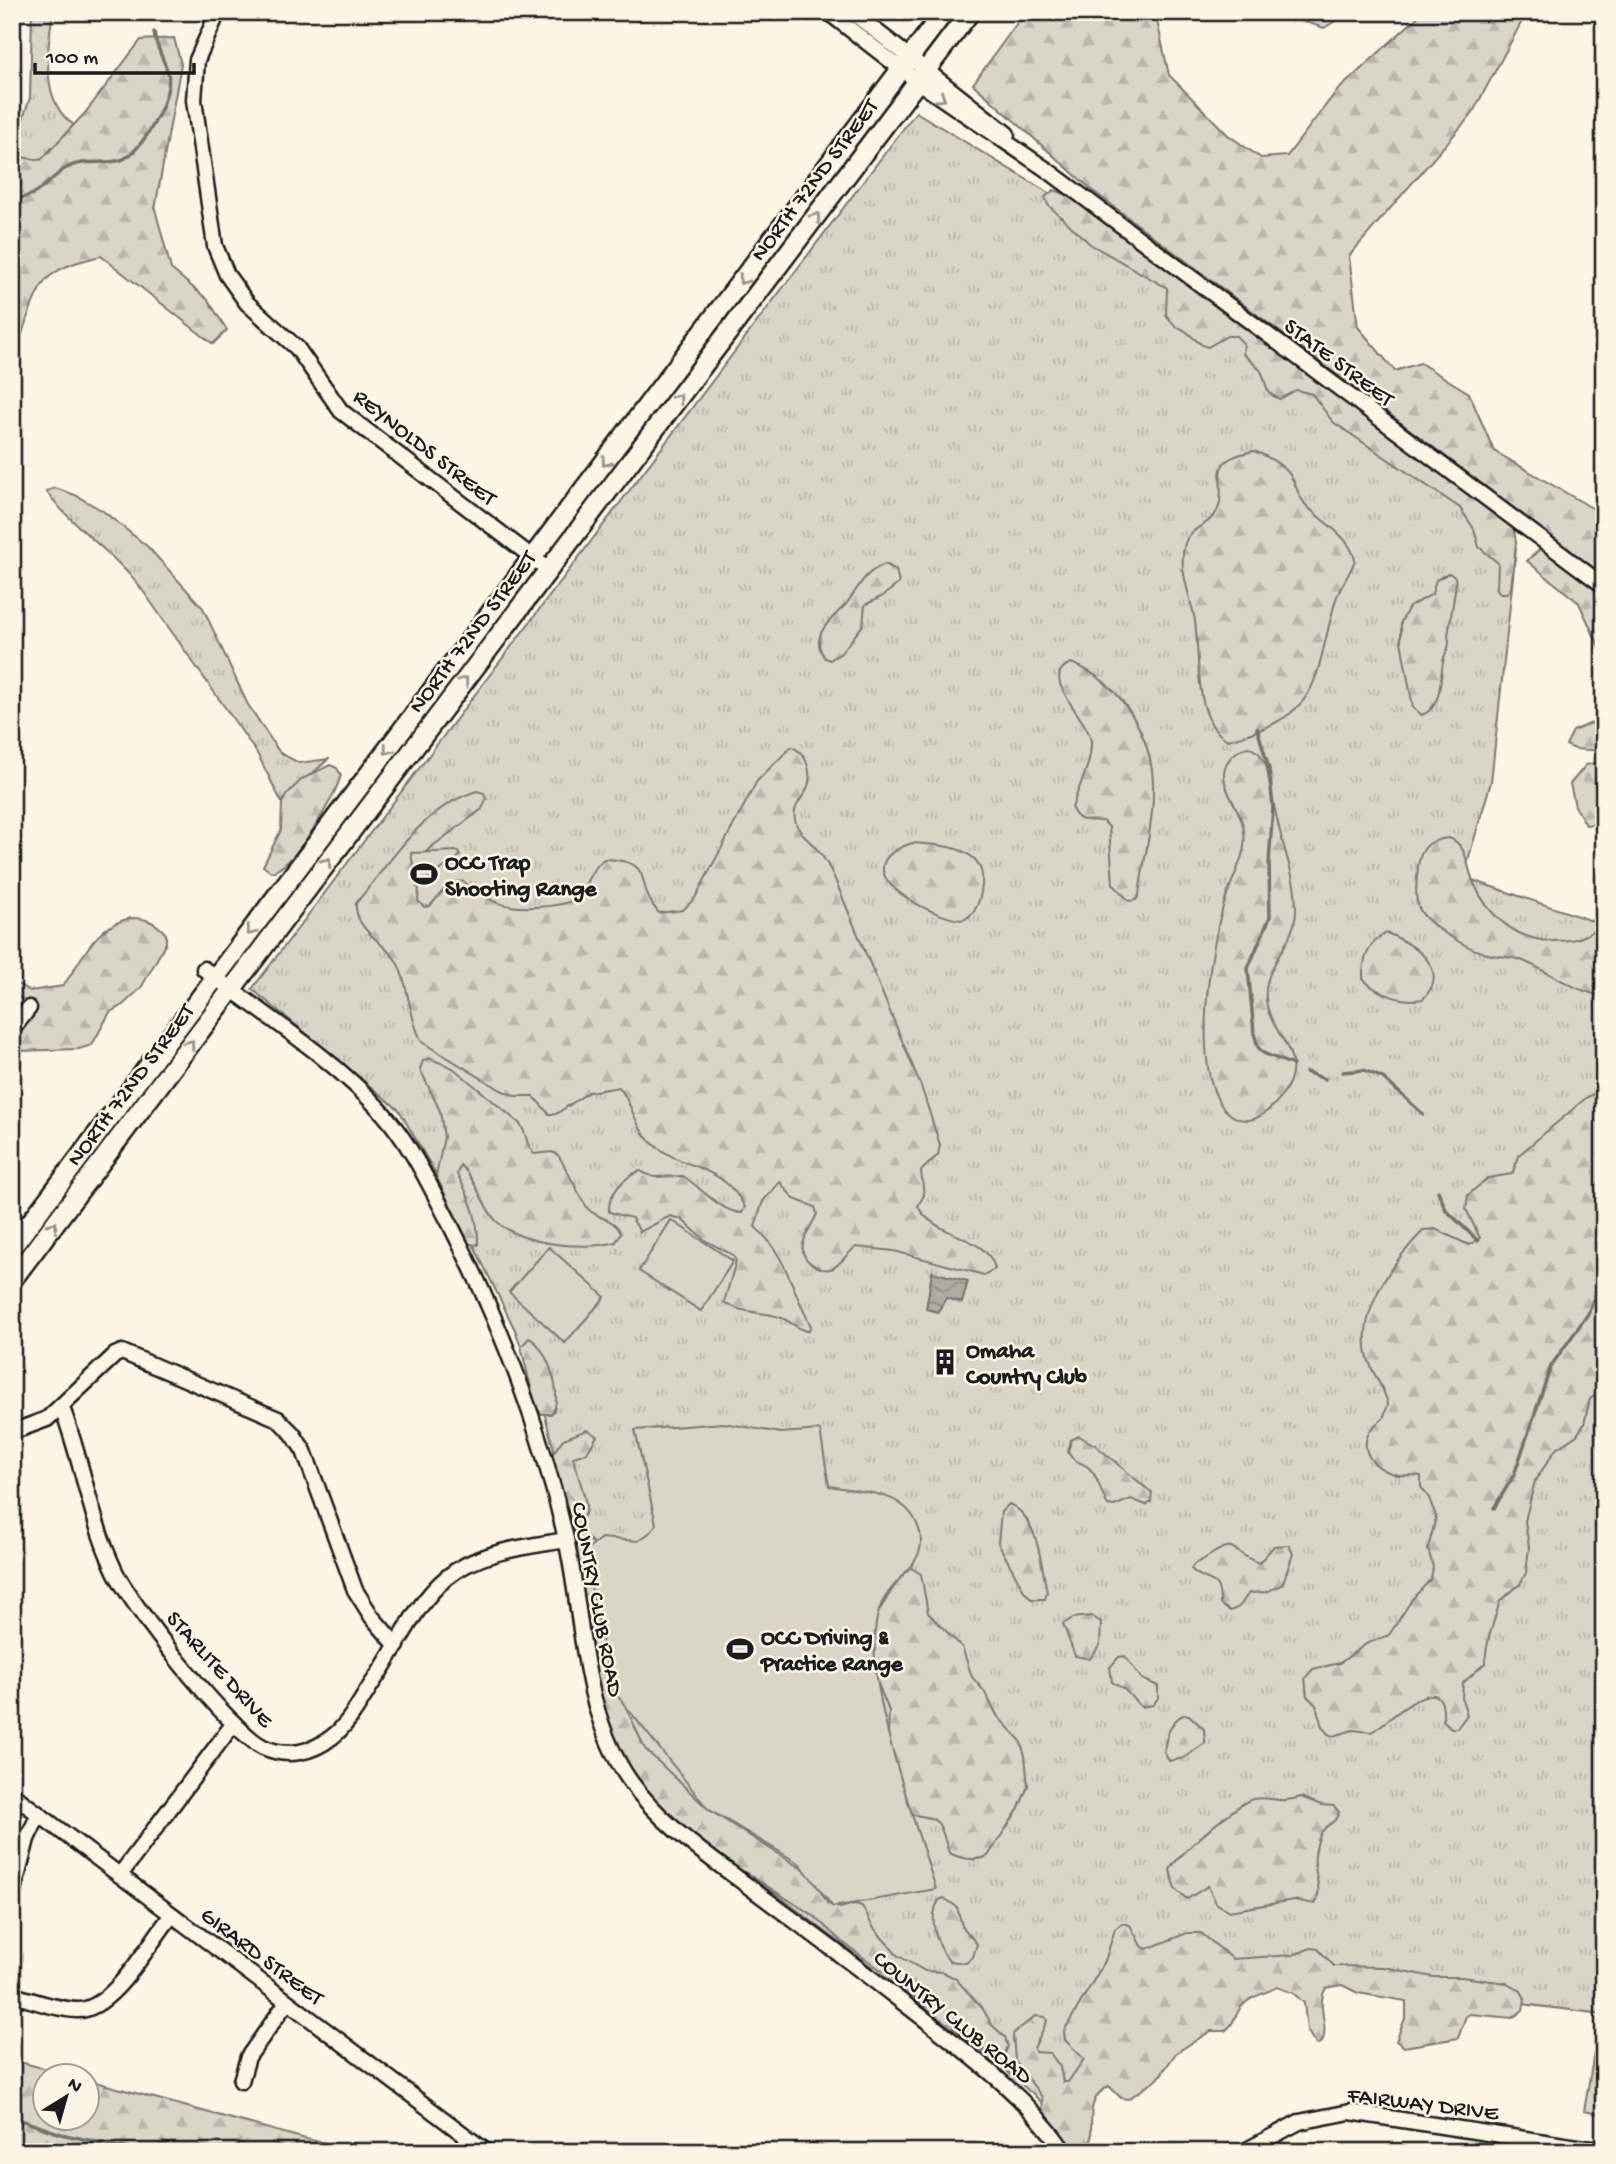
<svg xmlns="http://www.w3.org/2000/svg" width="1616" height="2164" viewBox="0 0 1616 2164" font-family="'Gochi Hand',sans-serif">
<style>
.grass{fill:url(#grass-tufts);stroke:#7c7872;stroke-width:2}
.forest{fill:url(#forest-firs);stroke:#7c7872;stroke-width:2}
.park{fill:#dbd5c8;stroke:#7c7872;stroke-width:2}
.water{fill:url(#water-waves);stroke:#75726c;stroke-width:2}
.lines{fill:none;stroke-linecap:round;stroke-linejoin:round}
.stream{stroke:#75726c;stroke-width:3.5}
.minor-casing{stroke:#1c1c1c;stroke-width:19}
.major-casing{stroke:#1c1c1c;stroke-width:23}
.minor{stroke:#fcf5e5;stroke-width:14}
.major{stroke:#fcf5e5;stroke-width:18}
.oneway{stroke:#97938b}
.labels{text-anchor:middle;stroke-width:5;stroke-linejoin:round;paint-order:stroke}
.street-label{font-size:23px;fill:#1c1c1c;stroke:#fcf5e5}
.poi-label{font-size:23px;font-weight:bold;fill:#1c1c1c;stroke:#fcf5e5;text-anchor:start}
</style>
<defs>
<pattern id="grass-tufts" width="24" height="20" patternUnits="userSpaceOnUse" patternTransform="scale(1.75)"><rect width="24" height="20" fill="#dbd5c8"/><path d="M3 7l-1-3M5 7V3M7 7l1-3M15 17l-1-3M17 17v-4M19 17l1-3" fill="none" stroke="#bbb6ab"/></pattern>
<pattern id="forest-firs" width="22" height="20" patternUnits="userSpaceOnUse" patternTransform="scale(1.75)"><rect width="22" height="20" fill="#dbd5c8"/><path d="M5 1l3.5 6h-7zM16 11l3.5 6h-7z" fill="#bbb6ab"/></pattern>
<pattern id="water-waves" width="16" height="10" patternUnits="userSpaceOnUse" patternTransform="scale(1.75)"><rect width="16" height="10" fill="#b0aba1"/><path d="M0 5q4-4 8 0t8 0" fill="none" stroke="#8e8a82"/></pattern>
</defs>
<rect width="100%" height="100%" fill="#fcf5e5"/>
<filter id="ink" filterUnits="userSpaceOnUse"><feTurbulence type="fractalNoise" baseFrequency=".0143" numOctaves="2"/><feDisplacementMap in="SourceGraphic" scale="14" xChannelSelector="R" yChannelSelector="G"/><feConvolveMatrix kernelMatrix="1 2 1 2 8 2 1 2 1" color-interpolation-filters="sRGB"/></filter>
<g filter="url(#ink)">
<g class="grass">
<path d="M 32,12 L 53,12 C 47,47 40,103 74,125 L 41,160 L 12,156 L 12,135 L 18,133 L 30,98 Z"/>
<path d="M 916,112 L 1103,226 L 1516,549 L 1491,782 L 1463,877 L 1604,925 L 1604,2014 L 1223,1968 L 1050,2110 L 998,2063 L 700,1836 L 637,1770 L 543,1408 L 515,1330 L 457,1211 L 399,1110 L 252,989 Z"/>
<path d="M 55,488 L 75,495 L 103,511 L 148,547 L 203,608 L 247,703 L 280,753 L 299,763 L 328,759 C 313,776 294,783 282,803 L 257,753 L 143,591 C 115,553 74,529 46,491 Z"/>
</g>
<g class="forest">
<path d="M 1025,12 L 1155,12 L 1169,75 L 1228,135 L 1261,158 L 1287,156 L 1336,92 L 1423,12 L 1527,12 L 1472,114 L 1349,256 L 1358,327 L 1395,371 L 1420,363 L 1469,393 L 1494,451 L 1604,515 L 1604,576 L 1093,191 L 973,84 Z"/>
<path d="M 1274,12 L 1350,12 L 1324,28 Z"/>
<path d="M 174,38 L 181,64 L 155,209 L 171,269 L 208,300 L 227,330 L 213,344 L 101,256 C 84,260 63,265 49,277 C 32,292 20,343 12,365 L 12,156 L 41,160 L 85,113 L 141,40 Z"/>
<path d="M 1054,190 L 1079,199 L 1513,526 L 1516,542 L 1511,588 L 1507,593 L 1500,593 L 1497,589 L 1498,563 L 1479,547 L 1474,529 L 1460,508 L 1333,422 L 1312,394 L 1296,390 L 1280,399 C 1263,393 1268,384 1261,371 C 1257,366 1248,359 1243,354 L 1244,344 L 1236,336 L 1227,336 L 1208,347 C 1195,345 1190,329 1176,327 L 1166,315 L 1167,288 L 1090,244 L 1048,205 L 1045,197 Z"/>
<path d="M 1254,451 C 1267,456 1277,461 1287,471 C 1296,481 1296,493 1305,504 C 1322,523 1349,534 1355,560 C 1350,574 1341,585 1336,599 C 1312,681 1326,714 1228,740 C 1193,723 1200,654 1195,621 C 1191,596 1177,568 1185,543 C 1191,526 1212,525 1218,509 C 1229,480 1201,461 1254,451 Z"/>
<path d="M 1542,547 L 1604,588 L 1604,657 L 1579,603 L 1527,561 Z"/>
<path d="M 885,564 L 896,570 L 899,583 L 883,596 L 865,605 L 863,625 L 841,653 L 830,660 L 825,658 C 807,634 834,618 847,603 C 860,586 863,573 885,564 Z"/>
<path d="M 1449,573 L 1455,577 L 1456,584 L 1448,636 C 1451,646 1447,648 1444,658 C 1439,675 1444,707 1422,715 L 1413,708 L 1401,641 L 1401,622 L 1409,607 L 1432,594 L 1436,580 Z"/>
<path d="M 1071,663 C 1122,682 1155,739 1153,793 C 1153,828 1143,861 1139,895 L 1136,900 L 1129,901 L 1113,884 L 1109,827 L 1103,821 C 1088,819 1080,825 1072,809 C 1078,786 1092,765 1091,741 C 1089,719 1036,676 1071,663 Z"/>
<path d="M 1594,722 L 1604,723 L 1604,751 L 1575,749 L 1566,745 L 1573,731 Z"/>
<path d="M 791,747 C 799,749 803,754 806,761 C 820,796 787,799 796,823 C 800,835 812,842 820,853 C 826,860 830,869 834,877 L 921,1086 L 940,1145 L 938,1155 L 921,1171 L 924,1195 L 918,1206 C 932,1237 988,1234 995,1269 L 984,1275 L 894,1251 L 856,1247 C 848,1252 840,1266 831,1269 C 826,1270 820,1269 815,1266 C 790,1252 809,1232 817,1214 L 815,1207 L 794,1199 L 780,1182 L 763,1201 L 755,1227 C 786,1253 792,1291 811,1326 L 809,1331 C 799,1331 790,1320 779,1317 C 761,1311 740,1314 724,1302 L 736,1261 L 733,1255 L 706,1241 L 681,1219 L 670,1216 L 640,1232 L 632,1218 L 609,1212 C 607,1195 625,1176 640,1171 L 654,1177 L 683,1176 C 701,1187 720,1212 742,1213 L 745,1207 C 721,1162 684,1171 652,1143 C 634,1127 633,1104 619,1087 L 589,1092 L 556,1114 L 549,1114 L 533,1096 L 515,1096 L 501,1090 L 422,1042 C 409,1020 408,978 395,959 C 382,941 354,929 356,903 C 392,861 421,808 477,791 L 484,793 L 486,799 L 482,809 L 430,848 L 421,858 L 418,901 L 424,907 L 430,906 L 450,883 L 463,881 C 493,906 509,910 549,906 C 560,904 571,904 579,894 C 590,881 587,873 604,859 C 659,861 632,884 659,913 L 683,910 L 695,898 L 757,781 Z"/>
<path d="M 1249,747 L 1259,753 L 1266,765 C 1271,791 1276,818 1283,843 C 1289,865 1297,887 1296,910 C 1296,940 1269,961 1266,989 C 1261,1037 1322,1052 1274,1105 C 1267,1112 1257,1120 1247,1120 C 1236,1120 1227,1113 1221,1105 C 1193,1063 1209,954 1223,907 C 1228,888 1238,871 1243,852 C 1251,816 1226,802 1224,776 C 1223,762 1236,749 1249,747 Z"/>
<path d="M 1604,761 L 1604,816 L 1596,824 L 1586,825 L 1575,806 L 1570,784 L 1586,765 Z"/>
<path d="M 330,765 L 337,768 L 341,775 C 335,798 294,868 271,872 L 263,866 L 281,830 L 282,803 L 287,794 L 302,779 Z"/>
<path d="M 1449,838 C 1468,845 1466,866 1474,883 C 1487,915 1516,940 1551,941 C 1575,941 1587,939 1604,921 L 1604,996 C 1572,991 1549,971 1521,960 C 1509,956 1496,957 1484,953 C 1467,948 1426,925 1419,908 C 1414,896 1417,879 1418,866 C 1421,846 1430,840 1449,838 Z"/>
<path d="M 912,843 C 946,846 991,846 981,892 C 979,902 976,913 965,919 C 951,926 828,872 912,843 Z"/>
<path d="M 131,918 C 147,918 155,922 166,934 L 166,943 L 141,988 L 123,1005 L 110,1012 L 92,1045 L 79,1049 L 19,1051 L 14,1044 L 18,1030 L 35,1009 L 12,992 L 12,981 L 30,991 L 63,986 C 83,959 94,925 131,918 Z"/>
<path d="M 1387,933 C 1413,944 1453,968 1423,999 C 1403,1003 1377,994 1363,979 C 1362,962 1369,939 1387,933 Z"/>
<path d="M 429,1058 L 453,1068 L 519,1123 C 528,1133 525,1145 534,1154 L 552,1152 L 558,1155 C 565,1165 585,1207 589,1210 C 601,1220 614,1218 621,1233 L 616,1242 C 584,1251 513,1245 492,1216 C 481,1200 474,1177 460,1165 L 457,1174 C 469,1195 479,1221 478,1245 L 469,1244 L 436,1176 L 444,1137 L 440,1111 L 420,1069 L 423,1061 Z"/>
<path d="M 1604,1088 L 1604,1389 L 1590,1399 L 1584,1424 L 1577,1435 L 1556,1449 L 1535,1481 L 1525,1521 L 1529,1547 L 1526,1573 L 1520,1584 L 1500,1601 C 1494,1621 1486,1642 1485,1663 L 1463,1683 L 1462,1699 L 1467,1715 L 1457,1728 L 1451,1728 L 1443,1720 C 1447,1661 1389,1723 1371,1732 L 1353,1730 L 1333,1736 L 1328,1734 L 1322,1727 L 1316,1705 L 1307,1696 L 1305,1678 L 1313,1669 L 1340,1663 L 1366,1644 L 1389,1635 L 1413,1598 L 1431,1579 L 1433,1567 L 1428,1549 L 1436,1517 L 1429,1498 L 1421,1487 L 1421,1476 C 1412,1474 1403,1477 1394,1474 C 1364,1465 1354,1437 1383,1419 L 1388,1404 C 1384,1386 1370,1372 1367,1354 C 1358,1309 1394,1260 1424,1230 L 1435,1229 L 1469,1245 L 1480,1238 L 1466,1209 L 1468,1195 L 1488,1178 L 1512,1174 L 1520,1154 L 1587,1097 Z"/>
<path d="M 529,1338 C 548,1346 565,1401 551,1414 L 542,1414 L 536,1408 L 521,1347 Z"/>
<path d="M 587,1430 L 597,1436 L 587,1453 L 573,1457 C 573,1470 604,1526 570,1520 L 563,1511 L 552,1455 L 563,1439 Z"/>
<path d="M 1079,1436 L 1095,1445 L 1152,1493 L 1151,1502 L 1146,1505 L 1131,1499 L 1114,1506 L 1108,1505 C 1100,1493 1100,1479 1090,1469 C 1083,1461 1074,1464 1068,1452 L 1071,1440 Z"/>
<path d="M 1009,1504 C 1038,1516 1041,1564 1047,1592 L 1045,1599 L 1031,1599 L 1024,1591 L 998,1543 L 1001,1512 Z"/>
<path d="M 582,1533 L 594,1544 L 616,1686 L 645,1749 L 709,1810 L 810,1874 L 828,1904 L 840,1908 L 855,1904 L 862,1906 L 873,1927 L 897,1955 L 925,1971 L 943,1972 L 956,1979 L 983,2009 L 992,2025 L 1005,2037 L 1008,2046 L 1004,2056 L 990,2054 L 929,2011 L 903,1986 L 841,1941 L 814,1916 L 735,1866 L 676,1823 L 643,1792 L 610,1736 L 593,1670 L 573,1538 Z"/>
<path d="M 1289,1545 L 1293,1554 L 1282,1585 L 1266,1592 L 1249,1593 L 1239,1607 L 1230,1611 L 1220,1604 C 1220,1572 1208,1586 1191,1569 C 1194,1562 1197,1563 1204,1559 C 1240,1535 1227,1552 1259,1563 L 1274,1546 Z"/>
<path d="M 910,1567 L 921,1574 L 928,1613 L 962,1647 L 972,1677 L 984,1691 L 998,1717 L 1020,1740 L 1025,1756 L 1028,1786 L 1019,1808 L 988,1856 C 975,1862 962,1859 949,1853 C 938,1818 942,1819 908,1814 L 888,1734 L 889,1711 L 874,1674 L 874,1619 L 900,1577 Z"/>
<path d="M 1091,1616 L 1101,1622 L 1100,1645 L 1090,1659 L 1075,1656 L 1063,1624 L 1073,1618 Z"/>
<path d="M 1125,1656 L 1142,1679 L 1158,1686 L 1158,1698 L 1153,1705 L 1141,1707 L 1124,1689 L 1112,1682 L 1110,1667 L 1119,1657 Z"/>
<path d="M 1183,1715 L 1189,1715 L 1204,1729 L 1205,1743 L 1184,1758 L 1169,1761 L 1164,1752 C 1166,1738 1169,1722 1183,1715 Z"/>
<path d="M 1301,1797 L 1321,1805 L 1334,1806 L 1339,1812 C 1336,1824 1326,1824 1321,1833 C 1318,1839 1316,1848 1315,1855 C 1312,1872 1324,1888 1315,1904 L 1294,1900 L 1229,1911 L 1216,1903 L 1208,1886 L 1187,1899 L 1175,1889 L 1170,1870 C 1176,1856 1239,1802 1253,1799 C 1270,1795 1276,1805 1301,1797 Z"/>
<path d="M 944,1898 L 957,1907 L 962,1926 L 977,1944 L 973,1957 L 966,1963 L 949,1961 C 937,1945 927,1919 939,1900 Z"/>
<path d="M 1122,1923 L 1130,1925 L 1141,1946 L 1147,1949 L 1187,1933 L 1201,1933 L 1233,1959 L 1293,1955 L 1311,1948 L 1318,1949 L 1334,1966 L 1384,1967 L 1433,1977 L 1461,1977 L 1507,1983 L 1521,1991 L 1525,1999 L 1523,2010 L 1513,2018 L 1470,2014 L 1466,2016 L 1458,2038 L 1404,2047 L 1396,2041 L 1406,2016 L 1406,2001 L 1358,1993 L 1342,1985 L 1326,1988 C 1315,2006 1330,2025 1322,2042 L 1316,2045 L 1307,2030 L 1304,2003 L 1293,1993 L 1277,1987 C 1265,1994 1250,1996 1241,2007 C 1235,2015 1234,2025 1225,2031 L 1211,2031 L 1176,2053 L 1158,2079 L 1128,2099 L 1121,2098 L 1109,2086 C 1082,2099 1095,2130 1090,2152 L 1069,2152 L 1043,2113 L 1042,2097 L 1015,2061 L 1013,2034 L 1035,2016 L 1045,2017 L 1047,2021 L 1034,2048 L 1035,2052 L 1050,2053 L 1060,2067 L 1063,2082 L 1068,2082 L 1084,2059 L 1065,2040 L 1064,2031 L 1105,1961 L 1115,1929 Z"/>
<path d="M 12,2060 L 73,2076 L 46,2076 L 46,2118 L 88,2118 L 88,2080 L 306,2139 L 371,2152 L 39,2152 L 12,2147 Z"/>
</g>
<g class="park">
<path d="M 458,851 L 460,856 L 417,887 L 411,853 Z"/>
<path d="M 671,1220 L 733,1261 L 701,1311 L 639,1271 Z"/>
<path d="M 549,1247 L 605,1297 L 565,1343 L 509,1292 Z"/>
<path d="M 723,1423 L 781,1433 L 820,1430 L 829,1486 C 860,1492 903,1490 917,1524 C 932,1558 902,1571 886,1596 C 879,1606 876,1619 875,1631 C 869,1701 915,1820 936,1889 L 833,1907 L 800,1864 L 708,1809 L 612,1689 L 584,1552 L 601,1538 L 638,1541 L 652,1531 L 656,1524 L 635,1430 Z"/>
<path d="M 1594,2053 L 1604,2055 L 1604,2115 L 1584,2111 Z"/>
</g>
<path class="water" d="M 932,1272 L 968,1281 L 962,1303 L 946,1298 L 938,1312 L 926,1309 Z"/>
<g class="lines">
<g class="stream">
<path d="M 12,201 C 19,198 27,197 33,194 C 46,187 55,174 68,167 C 85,159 104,165 121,160 C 142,153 174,95 168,73 C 164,59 156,48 154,32"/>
<path d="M 1257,728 L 1269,769 L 1273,806 L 1269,863 L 1270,917 L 1248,968 L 1254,1033 L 1258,1047 L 1263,1053 L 1293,1065"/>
<path d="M 1306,1072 L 1325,1079"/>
<path d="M 1343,1072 L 1364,1070 L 1383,1078 L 1423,1114"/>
<path d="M 1438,1191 L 1446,1210 L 1478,1241"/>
<path d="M 1494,1508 L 1514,1475 L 1551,1366 L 1588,1314 L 1604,1269"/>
<path d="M 12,2117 L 61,2134 L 142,2152"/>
</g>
<g class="minor-casing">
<g id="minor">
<path d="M 218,12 L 197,60 L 194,100 L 215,246 L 227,275 L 247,303 L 297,348 L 341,411 L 549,570"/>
<path d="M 828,12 L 918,82 L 1050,172 L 1604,586"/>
<path d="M 852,12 L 1007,134"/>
<path d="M 204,969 C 264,1015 332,1057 383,1113 C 412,1146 430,1186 450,1224 C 502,1327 540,1426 566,1539 C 584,1619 581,1711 630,1781 C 663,1827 711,1858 756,1892 C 809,1931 862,1971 914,2011 C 969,2054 1025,2095 1065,2152"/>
<path d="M 12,1030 L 29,1008"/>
<path d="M 62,1408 C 82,1460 90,1518 114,1569 C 130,1605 230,1731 263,1747 C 287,1758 312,1753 332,1737 C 349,1724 361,1700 373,1682 C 397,1649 414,1605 446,1578 C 478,1551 526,1547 566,1540"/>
<path d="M 12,1432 L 47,1419 L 115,1355 L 122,1352 L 278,1419 L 293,1434 L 304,1451 L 355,1590 L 372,1617 L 397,1646"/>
<path d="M 12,1794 L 487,2152"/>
<path d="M 120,1875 L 234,1723"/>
<path d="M 12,1897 L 27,1839 L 39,1814"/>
<path d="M 12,1995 C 33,2000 55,2009 76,2010 C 112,2013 150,1941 172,1915"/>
<path d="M 241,2081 L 248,2057 L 287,2002"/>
<path d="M 1243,2152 L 1299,2122 L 1350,2112 L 1604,2151"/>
</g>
</g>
<g class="major-casing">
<g id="major">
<path d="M 12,1247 L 944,12"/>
<path d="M 12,1280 L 970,12"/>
</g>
</g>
<use href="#minor" class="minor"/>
<use href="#major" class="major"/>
</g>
<defs><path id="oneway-chevron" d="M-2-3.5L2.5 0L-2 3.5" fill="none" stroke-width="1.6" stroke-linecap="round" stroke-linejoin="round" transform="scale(1.75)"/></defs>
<g class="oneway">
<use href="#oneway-chevron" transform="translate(941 98) rotate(34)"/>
<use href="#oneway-chevron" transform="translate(816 217) rotate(-53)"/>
<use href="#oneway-chevron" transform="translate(743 280) rotate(127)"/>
<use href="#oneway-chevron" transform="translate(678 398) rotate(-53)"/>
<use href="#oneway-chevron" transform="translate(606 462) rotate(127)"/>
<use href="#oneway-chevron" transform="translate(464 681) rotate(-53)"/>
<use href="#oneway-chevron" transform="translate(388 750) rotate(127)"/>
<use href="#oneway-chevron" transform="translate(327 862) rotate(-53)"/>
<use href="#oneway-chevron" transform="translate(251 931) rotate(127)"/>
<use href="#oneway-chevron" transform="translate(190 1044) rotate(-53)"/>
<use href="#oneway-chevron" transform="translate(53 1226) rotate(-53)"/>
</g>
</g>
<defs>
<g id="stadium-bare" transform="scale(2.1)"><path d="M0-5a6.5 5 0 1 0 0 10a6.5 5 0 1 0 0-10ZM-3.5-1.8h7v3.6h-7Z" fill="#1c1c1c" stroke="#fcf5e5" stroke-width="2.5" paint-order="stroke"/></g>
<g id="building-bare" transform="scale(2.1)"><path d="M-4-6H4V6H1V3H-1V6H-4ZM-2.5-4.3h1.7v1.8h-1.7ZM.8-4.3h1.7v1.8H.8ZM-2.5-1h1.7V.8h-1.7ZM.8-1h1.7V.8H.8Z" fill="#1c1c1c" stroke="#fcf5e5" stroke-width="2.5" paint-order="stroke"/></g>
</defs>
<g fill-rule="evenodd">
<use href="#stadium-bare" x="424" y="874"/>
<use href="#building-bare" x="945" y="1362"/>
<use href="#stadium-bare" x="740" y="1649"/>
</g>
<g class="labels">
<g class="street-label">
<text transform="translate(813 179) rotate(-53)" y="8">NORTH 72ND STREET</text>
<text transform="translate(1340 361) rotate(37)" y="8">STATE STREET</text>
<text transform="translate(426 446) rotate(38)" y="8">REYNOLDS STREET</text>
<text transform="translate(471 631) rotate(-53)" y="8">NORTH 72ND STREET</text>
<text transform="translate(129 1084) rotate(-53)" y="8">NORTH 72ND STREET</text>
<text transform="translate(599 1599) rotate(79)" y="8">COUNTRY CLUB ROAD</text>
<text transform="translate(221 1668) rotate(48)" y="8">STARLITE DRIVE</text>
<text transform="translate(263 1955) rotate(37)" y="8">GIRARD STREET</text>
<text transform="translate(954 2016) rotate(39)" y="8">COUNTRY CLUB ROAD</text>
<text transform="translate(1423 2102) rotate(7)" y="8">FAIRWAY DRIVE</text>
</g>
<g class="poi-label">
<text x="445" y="869">OCC Trap<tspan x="445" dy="26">Shooting Range</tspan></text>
<text x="966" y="1357">Omaha<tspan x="966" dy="26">Country Club</tspan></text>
<text x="761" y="1644">OCC Driving &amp;<tspan x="761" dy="26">Practice Range</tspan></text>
</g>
</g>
<rect width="1616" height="2164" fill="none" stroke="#fcf5e5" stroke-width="42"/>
<rect x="21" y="21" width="1574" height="2122" fill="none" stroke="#1c1c1c" stroke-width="2.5" filter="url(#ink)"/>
<g transform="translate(66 2097) rotate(37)"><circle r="33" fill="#fcf5e5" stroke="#a29e95" stroke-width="2"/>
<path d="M0-5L12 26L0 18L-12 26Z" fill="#1c1c1c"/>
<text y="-10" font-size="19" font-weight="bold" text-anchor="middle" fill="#1c1c1c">N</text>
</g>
<path d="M35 63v10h159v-10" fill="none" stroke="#1c1c1c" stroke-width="3.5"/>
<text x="46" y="63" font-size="21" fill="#1c1c1c" stroke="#fcf5e5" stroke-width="5" paint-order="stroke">100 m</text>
</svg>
